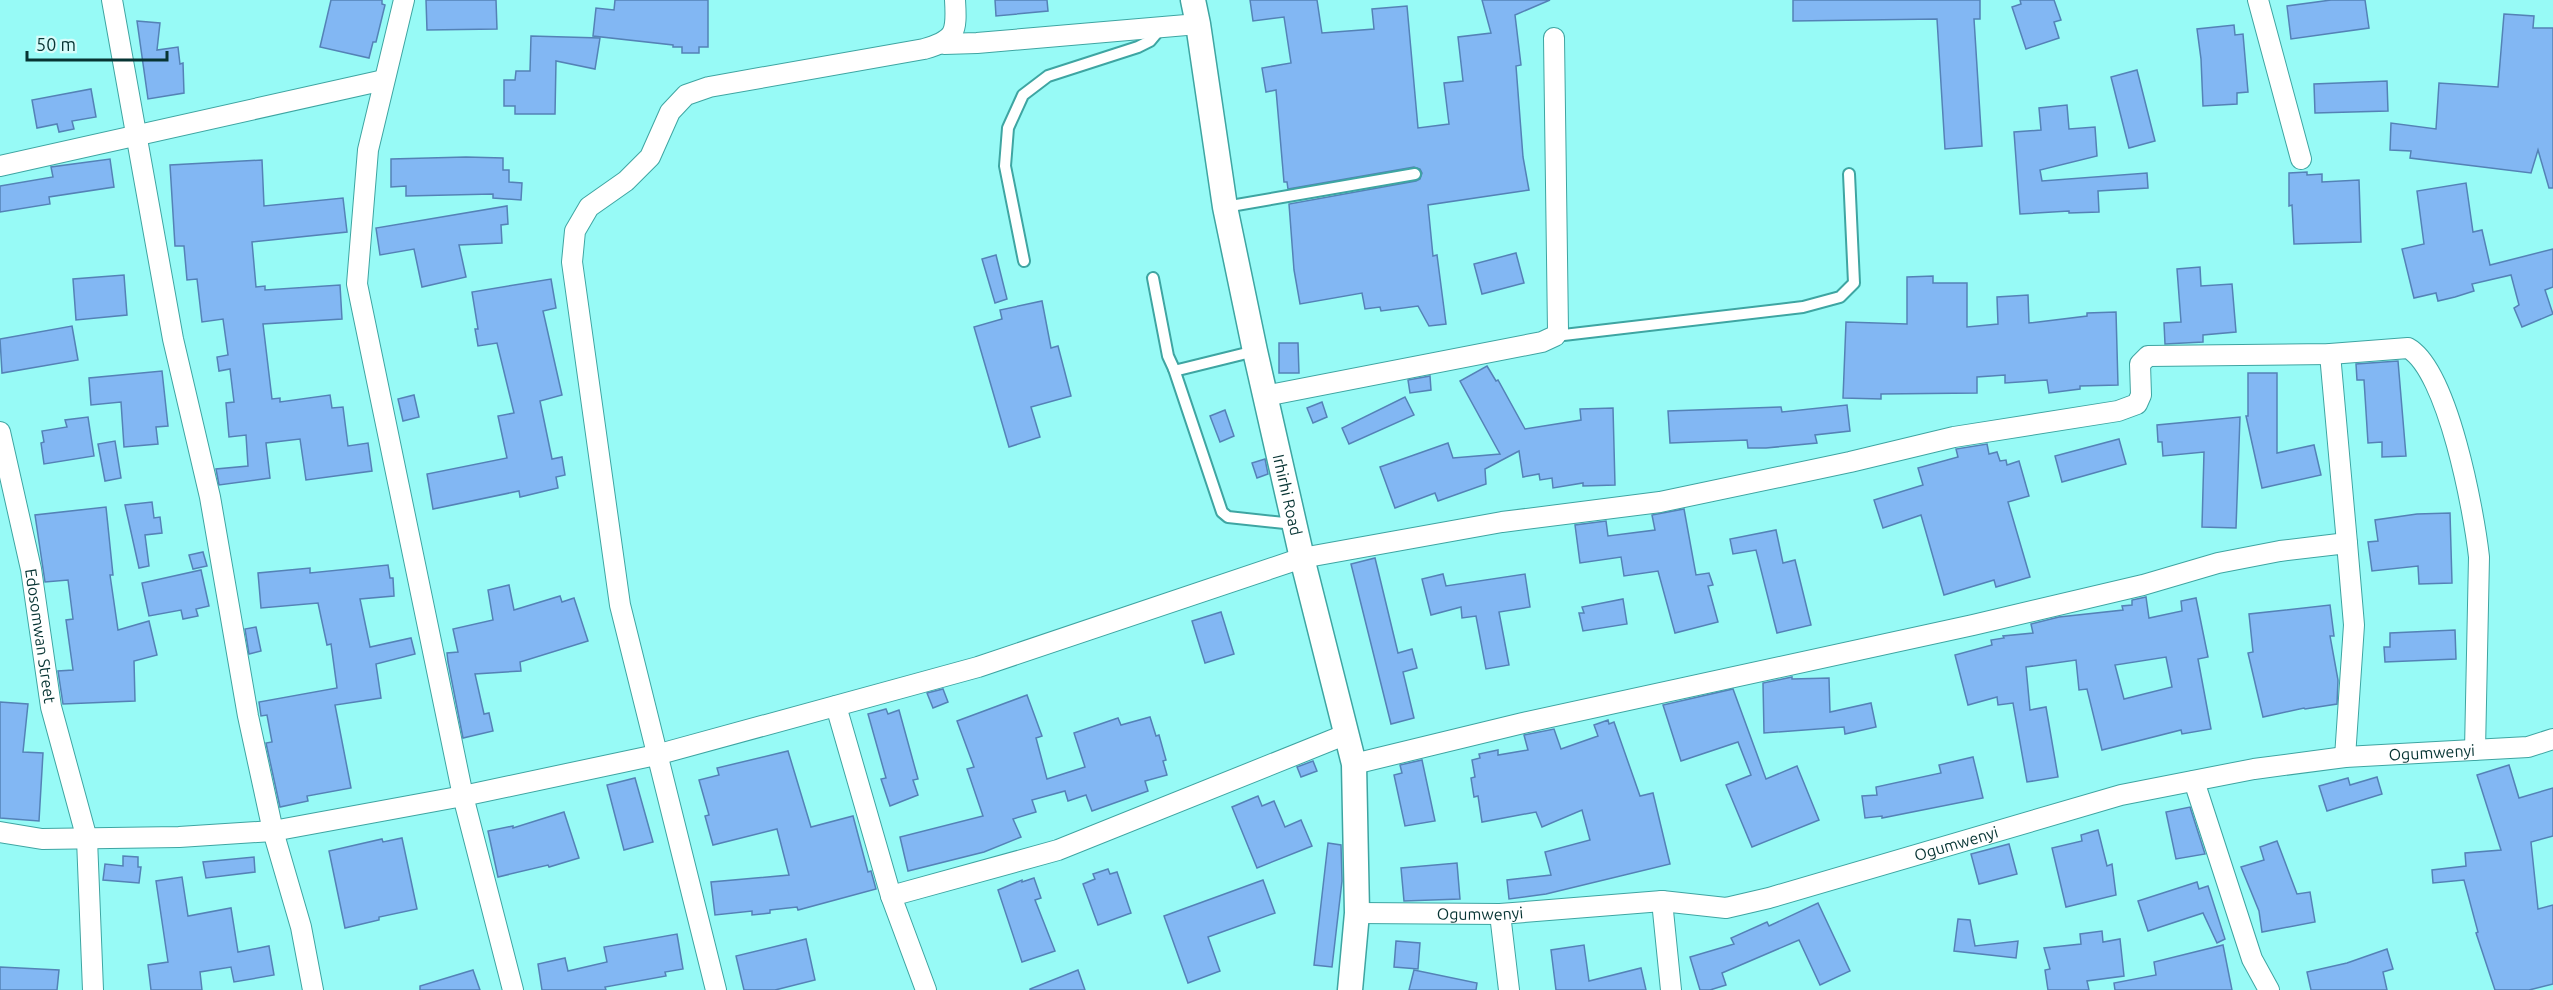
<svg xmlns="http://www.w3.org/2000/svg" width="2553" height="990" viewBox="0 0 2553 990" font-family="Ubuntu,sans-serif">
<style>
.building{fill:#82b7f3;stroke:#5482b6;stroke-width:1.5;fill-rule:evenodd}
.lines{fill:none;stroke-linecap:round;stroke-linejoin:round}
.service-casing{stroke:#3ea5a2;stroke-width:14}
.minor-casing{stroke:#3ea5a2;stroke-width:22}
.tertiary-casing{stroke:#3ea5a2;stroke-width:27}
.service{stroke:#fff;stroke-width:10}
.minor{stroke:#fff;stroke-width:20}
.tertiary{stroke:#fff;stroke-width:24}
.labels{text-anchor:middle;stroke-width:4.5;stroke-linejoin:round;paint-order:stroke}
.street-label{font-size:16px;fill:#073433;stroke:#d7fcfa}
</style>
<rect width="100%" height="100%" fill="#97faf6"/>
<g class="building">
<path d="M 331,0 L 382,0 L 382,4 L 385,5 L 376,42 L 373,42 L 369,58 L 320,47 Z"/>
<path d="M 426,0 L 496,0 L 497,29 L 427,30 Z"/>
<path d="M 615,0 L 708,0 L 708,47 L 699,47 L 699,53 L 682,53 L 682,47 L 673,47 L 673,45 L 593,36 L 596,8 L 614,10 Z"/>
<path d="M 995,0 L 1047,0 L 1048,11 L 996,16 Z"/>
<path d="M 1250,0 L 1317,0 L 1322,33 L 1374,29 L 1372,9 L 1407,6 L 1418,128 L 1449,124 L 1444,83 L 1463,81 L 1458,37 L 1491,33 L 1482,0 L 1550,0 L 1515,15 L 1521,65 L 1516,66 L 1523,157 L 1529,190 L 1428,205 L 1433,256 L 1437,255 L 1446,324 L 1429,326 L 1418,306 L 1381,311 L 1380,307 L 1365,309 L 1362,293 L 1300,304 L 1294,270 L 1289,204 L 1416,181 L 1420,179 L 1422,173 L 1420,169 L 1414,167 L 1288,189 L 1287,182 L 1284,182 L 1276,90 L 1266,92 L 1262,68 L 1291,63 L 1284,17 L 1253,21 Z"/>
<path d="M 1793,0 L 1980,0 L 1980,19 L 1974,19 L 1982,146 L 1945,149 L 1937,19 L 1793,21 Z"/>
<path d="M 2020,0 L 2054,0 L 2061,20 L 2054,22 L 2059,38 L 2026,49 L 2012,7 L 2021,4 Z"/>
<path d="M 2331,0 L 2365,0 L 2369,28 L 2291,39 L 2287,6 Z"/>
<path d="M 2504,14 L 2534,16 L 2533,28 L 2553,28 L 2553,188 L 2549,188 L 2538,150 L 2531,173 L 2410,158 L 2411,151 L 2390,150 L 2391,123 L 2436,129 L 2439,83 L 2498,87 Z"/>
<path d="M 137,21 L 160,23 L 157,50 L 178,47 L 180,64 L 183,63 L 184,93 L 148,99 Z"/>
<path d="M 2234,25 L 2235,35 L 2243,34 L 2248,92 L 2237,93 L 2237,104 L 2203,106 L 2201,59 L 2197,29 Z"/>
<path d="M 531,36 L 600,38 L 595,69 L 556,61 L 555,114 L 515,114 L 515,106 L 504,106 L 504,80 L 515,80 L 516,71 L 530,71 Z"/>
<path d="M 2137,70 L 2155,141 L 2129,148 L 2111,77 Z"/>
<path d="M 2387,81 L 2388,111 L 2315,113 L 2314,84 Z"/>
<path d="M 91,89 L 96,117 L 72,121 L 74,129 L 59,132 L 57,124 L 37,128 L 32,100 Z"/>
<path d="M 2067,105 L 2069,129 L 2095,127 L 2097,156 L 2040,170 L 2042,181 L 2147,173 L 2148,188 L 2098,191 L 2099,212 L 2069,213 L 2069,211 L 2020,214 L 2014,132 L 2041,130 L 2039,108 Z"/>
<path d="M 466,157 L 503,158 L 503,170 L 509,170 L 509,182 L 522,183 L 521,200 L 493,198 L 493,194 L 406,196 L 406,186 L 391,187 L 391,159 Z"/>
<path d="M 110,159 L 114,187 L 49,197 L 50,204 L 0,212 L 0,186 L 53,177 L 51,167 Z"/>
<path d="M 262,160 L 264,206 L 343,198 L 347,232 L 252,242 L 256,287 L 265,286 L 265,290 L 340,285 L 342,319 L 263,324 L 272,399 L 280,398 L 280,402 L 330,395 L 332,408 L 343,407 L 348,446 L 368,443 L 372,471 L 306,480 L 300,439 L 266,443 L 270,478 L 219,485 L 216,469 L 248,466 L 246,435 L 229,437 L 226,403 L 234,402 L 230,369 L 219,371 L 217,357 L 228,355 L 223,319 L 202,322 L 197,279 L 187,280 L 184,246 L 175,246 L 170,165 Z"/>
<path d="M 2307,172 L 2307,175 L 2322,174 L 2322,182 L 2359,180 L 2361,242 L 2294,244 L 2292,205 L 2289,206 L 2289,173 Z"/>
<path d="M 2466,183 L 2473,232 L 2482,230 L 2490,265 L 2553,249 L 2553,287 L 2545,290 L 2553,314 L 2522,327 L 2514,308 L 2519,305 L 2511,275 L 2472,284 L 2474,291 L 2455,297 L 2438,301 L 2436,293 L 2414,298 L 2402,249 L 2424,244 L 2417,191 Z"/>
<path d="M 507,206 L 508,224 L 501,225 L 502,243 L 459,245 L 466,277 L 422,287 L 414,249 L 380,255 L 376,228 Z"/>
<path d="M 1516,253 L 1524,283 L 1482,294 L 1474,264 Z"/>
<path d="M 996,255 L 1007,299 L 995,303 L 982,259 Z"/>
<path d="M 2200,267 L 2201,286 L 2232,284 L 2236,332 L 2203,335 L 2203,342 L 2165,344 L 2164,323 L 2181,322 L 2177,269 Z"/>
<path d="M 124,275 L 127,315 L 76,320 L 73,279 Z"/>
<path d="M 1933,276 L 1933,283 L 1967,283 L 1967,327 L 1998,324 L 1997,297 L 2028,295 L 2029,323 L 2087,316 L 2087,313 L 2116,312 L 2118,385 L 2080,386 L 2080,389 L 2049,393 L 2047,380 L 2005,383 L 2005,375 L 1977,377 L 1977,393 L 1881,394 L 1881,399 L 1843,398 L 1846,322 L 1907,324 L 1907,277 Z"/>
<path d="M 551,279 L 556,308 L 543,311 L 562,395 L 540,401 L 552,459 L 562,457 L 565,475 L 556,477 L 558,488 L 520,497 L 519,491 L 433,509 L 427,474 L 507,458 L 498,416 L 514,413 L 497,343 L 478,346 L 475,329 L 478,329 L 472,292 Z"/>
<path d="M 1042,301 L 1051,348 L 1058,346 L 1071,396 L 1031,407 L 1040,437 L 1009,447 L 974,327 L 1002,319 L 1000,310 Z"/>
<path d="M 72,326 L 78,360 L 2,373 L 0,339 Z"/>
<path d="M 1279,343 L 1298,343 L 1299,373 L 1279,373 Z"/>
<path d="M 2398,361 L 2406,456 L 2382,457 L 2382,442 L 2368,443 L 2364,380 L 2357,380 L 2356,364 Z"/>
<path d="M 1487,366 L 1496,381 L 1498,380 L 1525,429 L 1581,420 L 1580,409 L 1613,408 L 1615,485 L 1583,486 L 1583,483 L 1553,488 L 1552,478 L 1540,480 L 1539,474 L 1523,477 L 1519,451 L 1485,469 L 1486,484 L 1438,501 L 1435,493 L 1395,508 L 1380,467 L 1448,443 L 1453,458 L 1500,454 L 1460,381 Z"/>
<path d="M 162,371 L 168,426 L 156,427 L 158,444 L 124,447 L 121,402 L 91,405 L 89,378 Z"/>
<path d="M 2248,373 L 2277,373 L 2277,453 L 2314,445 L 2321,475 L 2262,488 L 2246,416 L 2248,416 Z"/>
<path d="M 1430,376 L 1431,390 L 1410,393 L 1408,380 Z"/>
<path d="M 414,395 L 419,417 L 403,421 L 398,399 Z"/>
<path d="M 1405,397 L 1414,415 L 1349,444 L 1342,428 Z"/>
<path d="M 1322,402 L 1327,417 L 1313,423 L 1307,408 Z"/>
<path d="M 1847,405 L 1850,431 L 1815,435 L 1817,443 L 1766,448 L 1748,448 L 1747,440 L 1670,443 L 1668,411 L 1781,407 L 1782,412 Z"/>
<path d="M 1225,410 L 1234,436 L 1220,442 L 1210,416 Z"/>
<path d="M 88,417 L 94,456 L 44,464 L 41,443 L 44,442 L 42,431 L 67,427 L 65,420 Z"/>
<path d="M 2240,417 L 2236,528 L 2202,527 L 2204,452 L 2163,456 L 2162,442 L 2158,442 L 2157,425 Z"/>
<path d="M 2119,439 L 2126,464 L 2062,482 L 2055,456 Z"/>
<path d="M 115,441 L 121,478 L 105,481 L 98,444 Z"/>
<path d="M 1987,444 L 1989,454 L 1997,452 L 2000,461 L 2006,460 L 2007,465 L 2019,461 L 2029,496 L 2008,502 L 2030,577 L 1996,587 L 1994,580 L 1944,595 L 1921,515 L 1883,528 L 1874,500 L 1923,485 L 1918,468 L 1958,457 L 1956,449 Z"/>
<path d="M 1265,459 L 1268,474 L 1257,478 L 1252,463 Z"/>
<path d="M 152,502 L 154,518 L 160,517 L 162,533 L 145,535 L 149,566 L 139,568 L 125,505 Z"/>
<path d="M 106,507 L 113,575 L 110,575 L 118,630 L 149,621 L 157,655 L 134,661 L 135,701 L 63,704 L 58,671 L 73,670 L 66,620 L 73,619 L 68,580 L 45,582 L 35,515 Z"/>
<path d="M 1684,509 L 1696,575 L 1709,573 L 1713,585 L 1708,586 L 1718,622 L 1675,633 L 1658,571 L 1624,576 L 1621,557 L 1580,563 L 1575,525 L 1606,521 L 1608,536 L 1655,530 L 1652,515 Z"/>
<path d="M 2450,513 L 2452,583 L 2419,584 L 2418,566 L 2372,571 L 2368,542 L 2378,541 L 2375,520 L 2417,514 Z"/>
<path d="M 1776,530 L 1783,563 L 1795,560 L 1811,625 L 1777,633 L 1756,550 L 1733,554 L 1730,539 Z"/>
<path d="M 203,552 L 207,566 L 193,569 L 189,555 Z"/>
<path d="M 1375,558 L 1398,653 L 1412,649 L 1417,668 L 1403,672 L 1414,718 L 1391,724 L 1351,564 Z"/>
<path d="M 388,565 L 390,578 L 393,578 L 394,596 L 360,599 L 370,647 L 411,638 L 415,654 L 376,664 L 381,698 L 335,705 L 351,788 L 307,796 L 308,801 L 280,807 L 266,743 L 272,742 L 267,715 L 261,716 L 259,702 L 337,688 L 331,644 L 327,645 L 318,603 L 261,608 L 258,573 L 310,568 L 310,573 Z"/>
<path d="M 201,570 L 209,606 L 196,609 L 198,616 L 183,619 L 181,610 L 149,616 L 142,583 Z"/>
<path d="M 1443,574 L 1446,586 L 1525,574 L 1530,607 L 1499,612 L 1509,665 L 1486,669 L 1476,616 L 1462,618 L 1461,607 L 1431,615 L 1422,579 Z"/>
<path d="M 509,585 L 514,610 L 560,596 L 562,602 L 574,598 L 588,641 L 520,662 L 521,671 L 475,674 L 484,714 L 489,713 L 493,731 L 463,738 L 448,662 L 447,653 L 458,652 L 453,629 L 493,620 L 488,590 Z"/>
<path d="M 2146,597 L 2149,618 L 2182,611 L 2181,601 L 2196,598 L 2208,657 L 2198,659 L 2211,729 L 2182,734 L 2181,730 L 2102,750 L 2087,689 L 2079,690 L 2076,660 L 2026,667 L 2030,710 L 2046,707 L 2058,777 L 2027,782 L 2013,703 L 1998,705 L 1997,697 L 1968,705 L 1955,655 L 1992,645 L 1991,640 L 2004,638 L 2003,636 L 2033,633 L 2031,624 L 2059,617 L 2123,610 L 2122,606 L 2132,605 L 2132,600 ZM 2166,657 L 2172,687 L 2124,699 L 2115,665 Z"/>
<path d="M 1623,599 L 1627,624 L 1583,631 L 1579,613 L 1584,613 L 1582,607 Z"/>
<path d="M 2330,605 L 2334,636 L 2330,636 L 2338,680 L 2337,704 L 2305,709 L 2304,708 L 2263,717 L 2248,653 L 2253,652 L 2249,614 Z"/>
<path d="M 1221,612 L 1234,654 L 1205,663 L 1192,621 Z"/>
<path d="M 256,627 L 261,651 L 249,654 L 245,629 Z"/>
<path d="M 2455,630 L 2456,659 L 2385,662 L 2384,647 L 2390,647 L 2390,633 Z"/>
<path d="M 1792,677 L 1792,679 L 1829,678 L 1830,712 L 1871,703 L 1876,727 L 1845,734 L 1844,727 L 1764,733 L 1763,683 Z"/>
<path d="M 943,689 L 948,702 L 933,708 L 927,693 Z"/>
<path d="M 1733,689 L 1766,779 L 1797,766 L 1819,820 L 1752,847 L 1726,785 L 1751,775 L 1738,742 L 1681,761 L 1663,705 Z"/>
<path d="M 1027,695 L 1042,736 L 1036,738 L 1047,779 L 1085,767 L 1074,733 L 1118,718 L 1121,725 L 1150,717 L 1156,736 L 1159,735 L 1166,760 L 1163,761 L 1167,775 L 1145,781 L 1148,791 L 1092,811 L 1086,795 L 1068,801 L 1065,791 L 1032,800 L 1036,812 L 1013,819 L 1021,837 L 984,852 L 908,871 L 900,837 L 983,816 L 967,769 L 974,767 L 957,721 Z"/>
<path d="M 0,702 L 28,704 L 23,752 L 43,753 L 39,821 L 0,818 Z"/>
<path d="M 886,709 L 888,714 L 899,710 L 918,779 L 913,780 L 918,795 L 890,806 L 881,779 L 886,778 L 868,714 Z"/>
<path d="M 1608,720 L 1609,724 L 1614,722 L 1640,796 L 1653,793 L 1670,864 L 1546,894 L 1509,899 L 1507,880 L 1551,875 L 1545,852 L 1590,840 L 1582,810 L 1542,827 L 1536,812 L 1482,822 L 1478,796 L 1474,797 L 1471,778 L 1475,777 L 1472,760 L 1480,758 L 1479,754 L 1498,750 L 1498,755 L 1528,750 L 1524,735 L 1554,729 L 1561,749 L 1598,736 L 1594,725 Z"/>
<path d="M 788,751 L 811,827 L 853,816 L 868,872 L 871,871 L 876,889 L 798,910 L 797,907 L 770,910 L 770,913 L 752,915 L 752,911 L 715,915 L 711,882 L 789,875 L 777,829 L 713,845 L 705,816 L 709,815 L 699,780 L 719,775 L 717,768 Z"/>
<path d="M 1973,757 L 1983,798 L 1882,818 L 1882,816 L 1865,818 L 1862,796 L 1877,795 L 1876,787 L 1941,773 L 1939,765 Z"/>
<path d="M 1422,760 L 1435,821 L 1405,826 L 1394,775 L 1402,773 L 1400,765 Z"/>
<path d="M 1313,761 L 1317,771 L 1301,777 L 1297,767 Z"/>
<path d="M 2509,765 L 2519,798 L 2553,788 L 2553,836 L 2531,842 L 2538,909 L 2553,905 L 2553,984 L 2529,990 L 2495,990 L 2476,933 L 2478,932 L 2464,880 L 2433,883 L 2432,870 L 2466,866 L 2465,853 L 2501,850 L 2477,775 Z"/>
<path d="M 2377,777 L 2382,794 L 2327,811 L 2319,786 L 2348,778 L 2350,785 Z"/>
<path d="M 635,778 L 653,842 L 624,850 L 607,785 Z"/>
<path d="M 1258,796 L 1262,806 L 1274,801 L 1285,827 L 1301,820 L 1312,846 L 1257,868 L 1232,807 Z"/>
<path d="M 2190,807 L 2205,854 L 2176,859 L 2166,812 Z"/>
<path d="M 564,812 L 579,858 L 549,867 L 548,865 L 498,877 L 488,831 L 513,826 L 513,828 Z"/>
<path d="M 2098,830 L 2107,866 L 2112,864 L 2116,895 L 2066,907 L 2052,848 L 2082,841 L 2081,835 Z"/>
<path d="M 402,838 L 417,909 L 379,917 L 379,920 L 345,928 L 329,851 L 382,839 L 383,842 Z"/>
<path d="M 2277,841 L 2297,894 L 2310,892 L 2315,922 L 2262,932 L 2259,911 L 2241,867 L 2264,860 L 2260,847 Z"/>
<path d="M 1328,843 L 1341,845 L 1342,881 L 1332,967 L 1314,965 Z"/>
<path d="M 2009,844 L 2017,874 L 1979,884 L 1971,854 Z"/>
<path d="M 123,856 L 138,857 L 138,867 L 141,867 L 139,883 L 103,880 L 105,864 L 123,866 Z"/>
<path d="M 254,857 L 255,872 L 206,878 L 203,862 Z"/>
<path d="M 1457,863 L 1460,899 L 1404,901 L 1401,868 Z"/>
<path d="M 1108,869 L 1110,874 L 1117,872 L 1131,913 L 1098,925 L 1083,884 L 1095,879 L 1093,874 Z"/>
<path d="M 182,877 L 188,916 L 231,908 L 238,952 L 269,946 L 274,975 L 234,982 L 231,967 L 200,972 L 202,990 L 151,990 L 148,965 L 168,962 L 156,881 Z"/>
<path d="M 1034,878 L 1041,898 L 1035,900 L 1055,951 L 1022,962 L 998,890 L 1022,880 L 1022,882 Z"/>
<path d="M 1263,880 L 1275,913 L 1208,937 L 1220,971 L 1188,983 L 1164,916 Z"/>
<path d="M 2197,882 L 2199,889 L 2208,886 L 2225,939 L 2217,943 L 2203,913 L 2148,931 L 2138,901 Z"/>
<path d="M 1818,903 L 1850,971 L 1820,985 L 1799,940 L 1722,973 L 1726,985 L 1710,990 L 1700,990 L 1690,957 L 1734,944 L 1731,938 L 1767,922 L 1769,926 Z"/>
<path d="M 1958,919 L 1970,920 L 1975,946 L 2018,941 L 2016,958 L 1954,951 Z"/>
<path d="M 2102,931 L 2103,942 L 2120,939 L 2124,976 L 2087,981 L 2089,990 L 2048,990 L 2045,970 L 2050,969 L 2044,948 L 2081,944 L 2080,934 Z"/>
<path d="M 677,934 L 683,969 L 665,972 L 666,976 L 605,987 L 606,990 L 542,990 L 538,964 L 565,958 L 568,971 L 607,962 L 604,947 Z"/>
<path d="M 806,939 L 815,980 L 775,990 L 744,990 L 736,956 Z"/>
<path d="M 1396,941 L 1420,943 L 1418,969 L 1394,967 Z"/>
<path d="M 1584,945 L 1589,981 L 1641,968 L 1646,990 L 1556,990 L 1551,950 Z"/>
<path d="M 2223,945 L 2232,990 L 2115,990 L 2114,983 L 2156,975 L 2154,962 Z"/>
<path d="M 2387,949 L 2393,969 L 2383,972 L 2387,990 L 2311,990 L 2307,972 L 2347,963 Z"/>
<path d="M 0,967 L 59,970 L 57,990 L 0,990 Z"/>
<path d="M 473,970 L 480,990 L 420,990 L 420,986 Z"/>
<path d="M 1078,970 L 1085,990 L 1030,990 L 1030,989 Z"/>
<path d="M 1414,970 L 1477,983 L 1476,990 L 1409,990 Z"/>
</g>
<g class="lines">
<g class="service-casing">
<g id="service">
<path d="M 1225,207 L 1415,174"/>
<path d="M 1024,261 L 1005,166 L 1008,128 L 1023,95 L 1048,76 L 1138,47 L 1150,41 L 1160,29"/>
<path d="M 1153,278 L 1168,356 L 1174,369 L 1178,370 L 1255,351"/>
<path d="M 1555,336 L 1803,307 L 1840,297 L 1854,283 L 1849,174"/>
<path d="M 1174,369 L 1222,512 L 1228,517 L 1294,524"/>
</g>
</g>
<g class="minor-casing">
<g id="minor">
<path d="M 112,0 L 173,339 L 210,497 L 248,716 L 273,831 L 301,927 L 313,990"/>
<path d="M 404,0 L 368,150 L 357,284 L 463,796 L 513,990"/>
<path d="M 2258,0 L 2301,159"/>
<path d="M 944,44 L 977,43 L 1198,24"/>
<path d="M 0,166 L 384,80"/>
<path d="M 2330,354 L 2347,543"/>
<path d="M 1265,396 L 1542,342 L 1555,336 L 1558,331 L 1554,38"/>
<path id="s1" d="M 0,432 L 31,569 L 51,707 L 87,839 L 93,990"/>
<path d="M 836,706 L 891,896 L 926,990"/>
<path d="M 1354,764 L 1523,723 L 1973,625 L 2143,585 L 2218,563 L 2280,551 L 2347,543 L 2354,625 L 2345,757"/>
<path d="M 2194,781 L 2252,959 L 2269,990"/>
<path d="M 0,832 L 42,839 L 179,837 L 273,831 L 463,796 L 656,755 L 978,667 L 1302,558 L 1502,522 L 1660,502 L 1850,462 L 1954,437 L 2118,411 L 2137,404 L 2141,395 L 2140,364 L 2148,356 L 2330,354 L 2408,348 C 2448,370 2474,512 2479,557 L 2475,750"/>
<path d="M 891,896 L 1058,850 L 1347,734"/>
<path d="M 1662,901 L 1671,990"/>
<path id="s2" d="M 1357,913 L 1500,914 L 1662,901 L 1726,908 L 1769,898 L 2121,795 L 2254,769 L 2345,757 L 2528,747 L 2553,739"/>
<path d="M 1500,914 L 1509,990"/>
<path d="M 716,990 L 620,605 L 572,262 L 575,231 L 589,207 L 626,181 L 650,157 L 670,112 L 686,95 L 709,87 L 924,49 C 956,40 957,32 955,0"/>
</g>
</g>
<g class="tertiary-casing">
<g id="tertiary">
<path id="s3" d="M 1193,0 L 1198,24 L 1225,207 L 1255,351 L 1302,558 L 1354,764 L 1357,913 L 1350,990"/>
</g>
</g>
<use href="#service" class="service"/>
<use href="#minor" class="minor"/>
<use href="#tertiary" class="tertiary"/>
</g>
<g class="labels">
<g class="street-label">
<text dy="6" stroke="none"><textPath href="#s3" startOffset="504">Irhirhi Road</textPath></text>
<text dy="6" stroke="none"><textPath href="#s1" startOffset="208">Edosomwan Street</textPath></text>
<text dy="6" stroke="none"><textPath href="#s2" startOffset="1095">Ogumwenyi</textPath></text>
<text dy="6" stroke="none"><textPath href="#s2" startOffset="609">Ogumwenyi</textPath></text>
<text dy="6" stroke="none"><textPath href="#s2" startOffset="123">Ogumwenyi</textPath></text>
</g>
</g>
<path d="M27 51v9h140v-9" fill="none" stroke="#073433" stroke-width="3"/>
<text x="36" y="51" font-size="18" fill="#073433" stroke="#d7fcfa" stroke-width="4.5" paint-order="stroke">50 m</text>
</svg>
